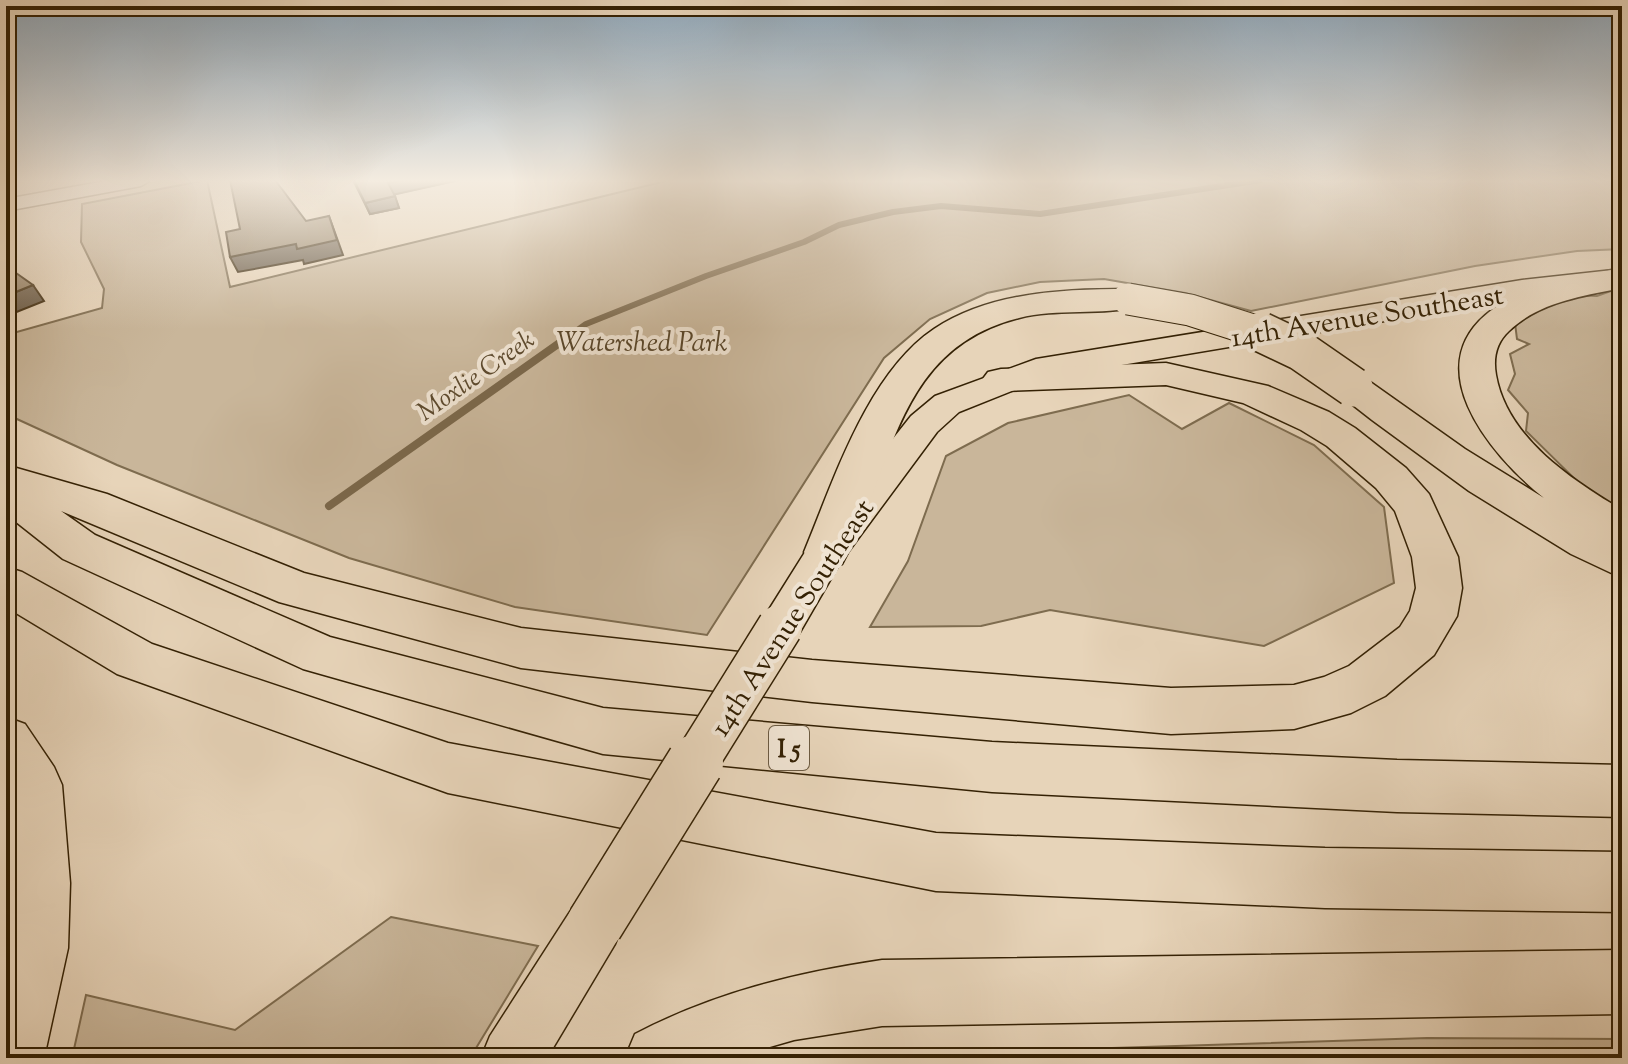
<svg xmlns="http://www.w3.org/2000/svg" width="1628" height="1064" viewBox="0 0 1628 1064" font-family="'Sorts Mill Goudy',serif">
<style>
.green{fill:#c9b69a;stroke:#7e6c4f;stroke-width:2}
.lines{fill:none;stroke-linecap:round;stroke-linejoin:round}
.stream-far1{stroke:#7b684b;stroke-width:6}
.stream{stroke:#7b684b;stroke-width:8}
.minor-casing{stroke:#614e31;stroke-width:3}
.major-casing{stroke:#342104;stroke-width:3}
.highway-casing{stroke:#342104;stroke-width:3}
.minor{fill:#efe3d2;fill-rule:evenodd}
.major{fill:#e7d4b9;fill-rule:evenodd}
.highway{fill:#e7d4b9;fill-rule:evenodd}
.major-bridge-far1-casing{stroke:#342104;stroke-width:47;stroke-linecap:butt}
.major-bridge-casing{stroke:#342104;stroke-width:59;stroke-linecap:butt}
.highway-bridge-far1-casing{stroke:#342104;stroke-width:33;stroke-linecap:butt}
.highway-bridge-casing{stroke:#342104;stroke-width:42;stroke-linecap:butt}
.major-bridge-far1{stroke:#e7d4b9;stroke-width:44}
.major-bridge{stroke:#e7d4b9;stroke-width:56}
.highway-bridge-far1{stroke:#e7d4b9;stroke-width:31}
.highway-bridge{stroke:#e7d4b9;stroke-width:39}
.wall{fill:#7d6c54;stroke:#342104;stroke-width:2}
.shaded-wall{fill:#665845;stroke:#342104;stroke-width:2}
.building{fill:#917e62;stroke:#342104;stroke-width:2}
.labels{text-anchor:middle;stroke-width:8;stroke-linejoin:round;paint-order:stroke}
.far-water-label{font-size:26px;font-style:italic;fill:#5d4a2e;stroke:#efe3d2}
.shield{fill:#efe3d2;stroke:#6c5b42;stroke-width:2}
.shield-label{font-size:26px;font-weight:bold;fill:#342104}
.street-label{font-size:28px;fill:#342104;stroke:#efe3d2}
.park-label{font-size:28px;font-style:italic;fill:#59462a;stroke:#efe3d2}
</style>
<rect width="100%" height="100%" fill="#e7d4b9"/>
<filter id="stains"><feTurbulence type="fractalNoise" baseFrequency=".0025" numOctaves="4"/><feColorMatrix values="0 0 0 0 .2 0 0 0 0 .09 0 0 0 0 .02 0 0 0 .5 -.17"/></filter>
<radialGradient id="worn" r=".72"><stop offset=".6" stop-color="#630" stop-opacity="0"/><stop offset="1" stop-color="#630" stop-opacity=".3"/></radialGradient>
<g class="green">
<path d="M 207,180 L 230,287 L 670,180 L 1622,180 L 1622,249 L 1577,251 L 1475,266 L 1251,311 L 1185,293 L 1104,279 L 1040,282 L 987,293 L 930,319 L 884,358 L 707,635 L 515,607 L 349,558 L 117,465 L 6,414 L 6,335 L 102,308 L 104,289 L 81,242 L 82,204 Z"/>
<path d="M 1622,287 L 1622,513 L 1592,496 L 1526,431 L 1528,413 L 1508,390 L 1515,374 L 1510,354 L 1529,344 L 1517,339 L 1514,315 L 1565,295 L 1597,296 Z"/>
<path d="M 1129,395 L 1182,429 L 1229,403 L 1314,445 L 1384,507 L 1394,583 L 1264,646 L 1050,610 L 981,626 L 870,627 L 908,561 L 946,456 L 1008,423 Z"/>
<path d="M 391,917 L 538,946 L 470,1058 L 72,1058 L 86,995 L 235,1030 Z"/>
<path d="M 1427,1038 L 1622,1039 L 1622,1058 L 796,1058 Z"/>
</g>
<g class="lines">
<path class="stream-far1" d="M 572,334 L 586,324 L 706,276 L 804,242 L 839,225 L 893,212 L 941,206 L 1040,214 L 1261,180"/>
<path class="stream" d="M 329,506 L 575,332"/>
<g class="minor-casing">
<path id="minor" d="M 111,180 L 151,180 L 141,186 L 6,211 L 6,199 Z"/>
</g>
<g class="major-casing">
<g id="major">
<path d="M 1622,269 L 1622,287 L 1522,298 L 1044,378 L 959,412 L 937,432 L 840,563 L 796,639 L 780,645 L 764,639 L 758,627 L 812,541 L 911,416 L 935,396 L 1036,359 L 1522,280 Z"/>
<path d="M 595,896 L 615,904 L 623,924 L 615,944 L 547,1058 L 481,1058 L 490,1036 L 575,904 Z"/>
</g>
</g>
<g class="highway-casing">
<g id="highway">
<path d="M 1622,268 L 1622,288 C 1583,296 1539,302 1509,331 C 1496,343 1493,358 1496,375 C 1507,438 1572,480 1622,510 L 1622,578 L 1571,554 L 1469,491 L 1372,420 L 1340,395 L 1334,387 L 1340,379 L 1353,375 L 1366,379 L 1465,449 L 1544,498 C 1489,454 1411,361 1499,305 C 1535,282 1581,277 1622,268 Z"/>
<path d="M 1128,289 L 1140,292 L 1145,299 L 1140,306 C 1101,316 1058,308 1019,318 C 894,349 894,470 842,564 L 826,569 L 810,564 L 804,552 C 834,480 867,374 934,329 C 989,292 1064,289 1128,289 Z"/>
<path d="M 1166,363 L 1268,386 L 1329,412 L 1355,428 L 1406,468 L 1429,494 L 1458,557 L 1462,588 L 1457,616 L 1434,655 L 1385,696 L 1351,713 L 1294,729 L 1171,734 L 812,702 L 521,668 L 279,602 L 61,511 L 95,535 L 330,637 L 603,708 L 992,742 L 1397,760 L 1622,765 L 1622,817 L 1397,812 L 992,792 L 603,754 L 303,669 L 63,559 L 6,514 L 6,465 L 107,494 L 304,573 L 521,628 L 812,660 L 1171,688 L 1294,685 L 1324,677 L 1349,666 L 1400,627 L 1410,611 L 1416,588 L 1412,557 L 1395,511 L 1376,488 L 1327,446 L 1301,430 L 1243,403 L 1166,385 L 1001,391 L 988,388 L 982,380 L 988,372 L 1001,369 Z"/>
<path d="M 6,567 L 22,572 L 152,644 L 448,743 L 936,833 L 1325,848 L 1622,852 L 1622,912 L 1325,908 L 936,891 L 448,793 L 117,674 L 6,607 Z"/>
<path d="M 6,717 L 25,724 L 54,767 L 62,785 L 70,883 L 68,948 L 44,1058 L 6,1058 L 6,941 L 10,883 Z"/>
<path d="M 1622,950 L 1622,1014 L 882,1026 L 794,1040 L 732,1058 L 625,1058 L 635,1034 C 714,993 794,973 882,960 Z"/>
</g>
</g>
<use href="#minor" class="minor"/>
<use href="#major" class="major"/>
<use href="#highway" class="highway"/>
<g class="major-bridge-far1-casing">
<path id="major-bridge-far1" d="M 694,765 L 780,627"/>
</g>
<g class="major-bridge-casing">
<path id="major-bridge" d="M 595,924 L 695,763"/>
</g>
<g class="highway-bridge-far1-casing">
<path id="highway-bridge-far1" d="M 1128,299 L 1190,310 L 1265,334"/>
</g>
<g class="highway-bridge-casing">
<path id="highway-bridge" d="M 1261,332 L 1301,351 L 1353,387"/>
</g>
<use href="#major-bridge-far1" class="major-bridge-far1"/>
<use href="#major-bridge" class="major-bridge"/>
<use href="#highway-bridge-far1" class="highway-bridge-far1"/>
<use href="#highway-bridge" class="highway-bridge"/>
</g>
<path class="wall" d="M 353,180 L 459,180 L 394,194 L 399,208 L 370,214 Z"/>
<g class="shaded-wall">
<path d="M 404,180 L 459,180 L 392,195 L 388,183 Z"/>
<path d="M 395,196 L 399,208 L 370,214 L 365,203 Z"/>
<path d="M 329,216 L 343,255 L 304,264 L 303,260 L 238,272 L 230,257 Z"/>
<path d="M 33,285 L 44,301 L 14,313 L 6,302 L 6,296 Z"/>
</g>
<g class="building">
<path d="M 230,180 L 275,180 L 306,221 L 329,216 L 337,240 L 297,249 L 296,244 L 230,257 L 226,232 L 240,229 Z"/>
<path d="M 354,180 L 404,180 L 388,183 L 395,196 L 365,203 Z"/>
<path d="M 9,268 L 33,285 L 6,296 L 6,269 Z"/>
</g>
<linearGradient id="sky" x2="0" y2="1"><stop stop-color="#8fa8bc"/><stop offset="0.55" stop-color="#f4ece0"/><stop offset="1" stop-color="#f4ece0" stop-opacity="0"/></linearGradient>
<rect width="1628" height="329" fill="url(#sky)"/>
<g class="labels">
<g class="far-water-label">
<text transform="translate(475 375) rotate(-35)" y="9">Moxlie Creek</text>
</g>
<rect class="shield" x="769" y="726" width="40" height="44" rx="6"/>
<g class="shield-label">
<text x="789" y="757">I 5</text>
</g>
<g class="street-label">
<text transform="translate(1367 315) rotate(-9)" y="10">14th Avenue Southeast</text>
<text transform="translate(791 617) rotate(-57)" y="10">14th Avenue Southeast</text>
</g>
<g class="park-label">
<text x="642" y="351">Watershed Park</text>
</g>
</g>
<rect width="1628" height="1064" fill="none" stroke="#e7d4b9" stroke-width="32"/>
<rect x="8" y="8" width="1612" height="1048" fill="none" stroke="#342104" stroke-width="4"/>
<rect x="16" y="16" width="1596" height="1032" fill="none" stroke="#342104" stroke-width="2"/>
<rect width="100%" height="100%" filter="url(#stains)"/>
<rect width="100%" height="100%" fill="url(#worn)"/>
</svg>
